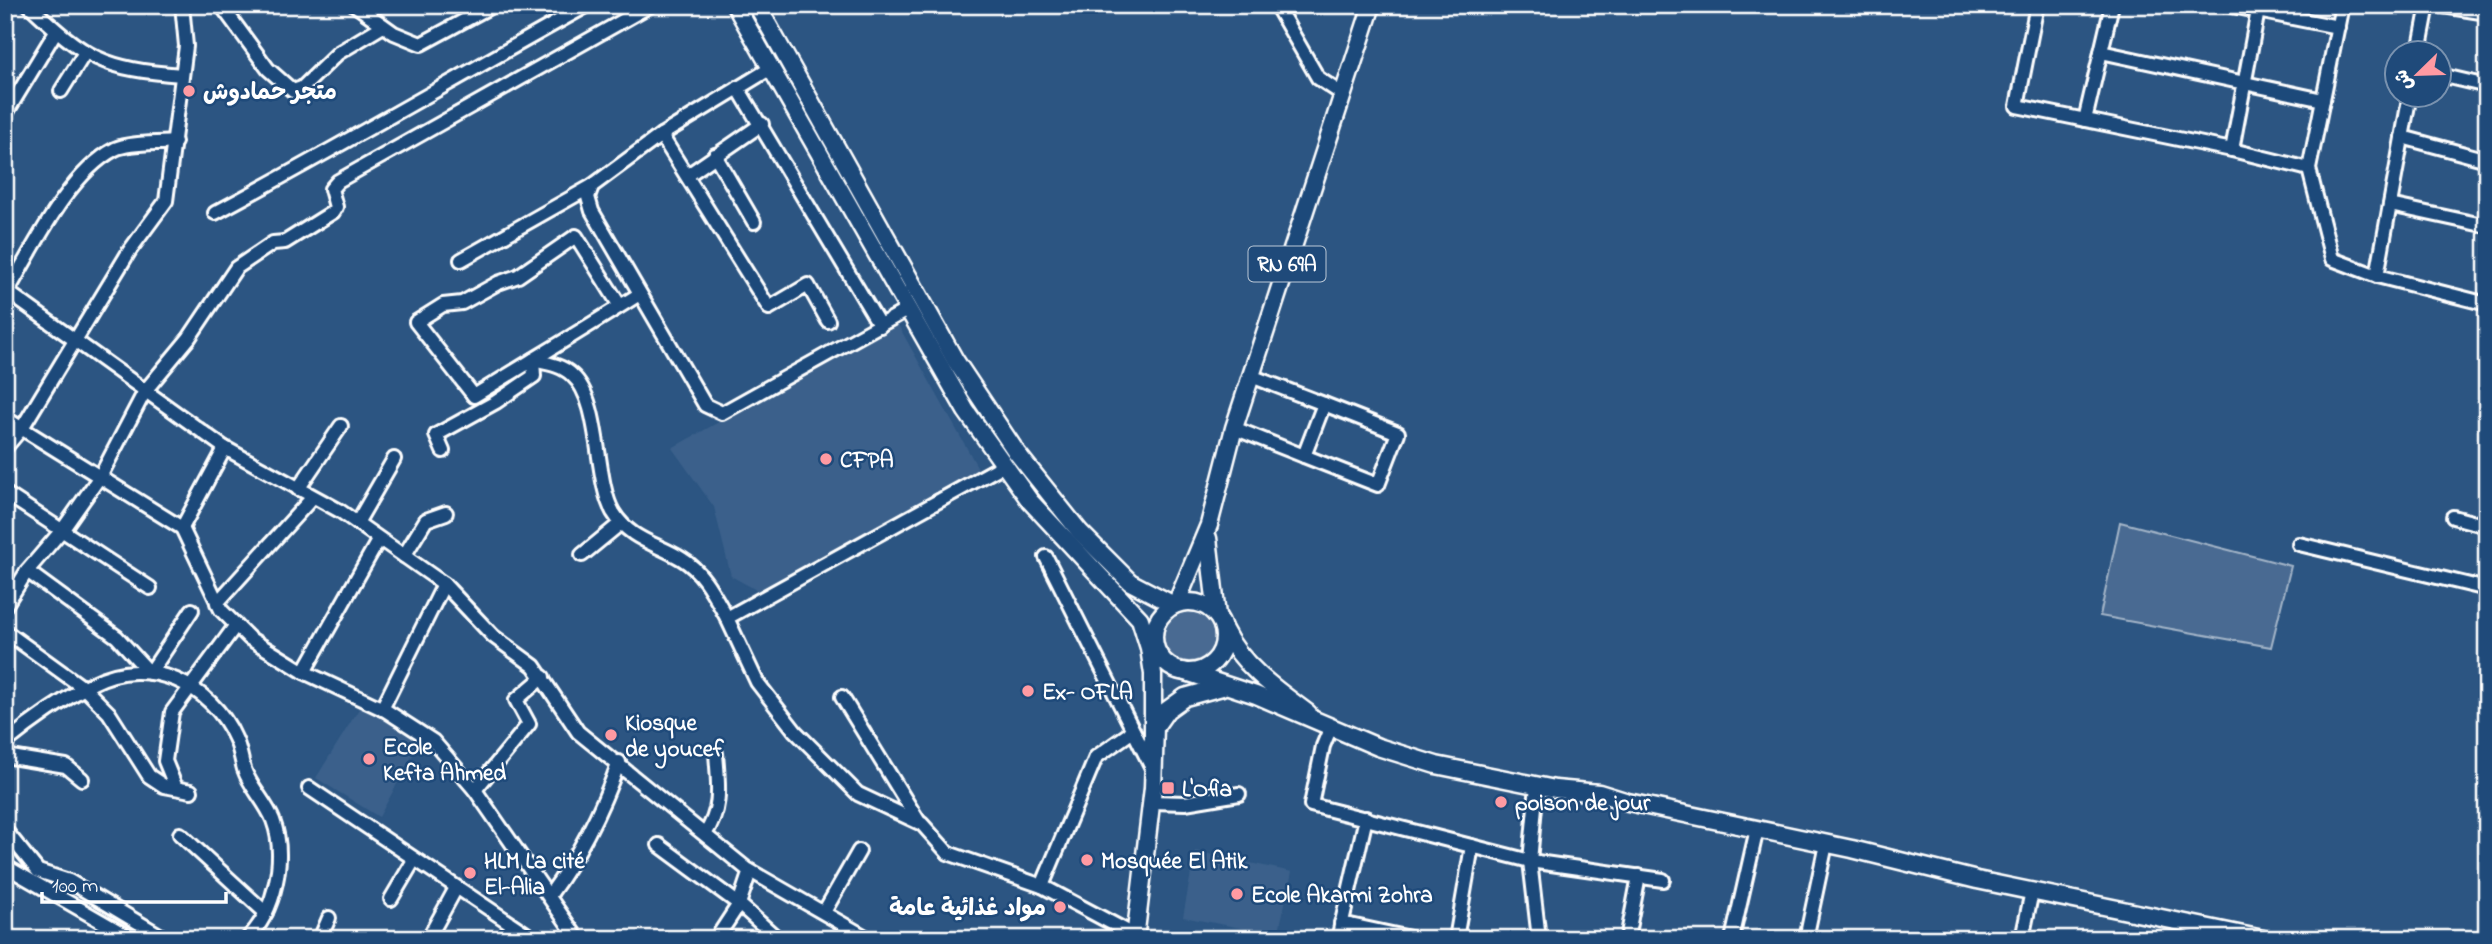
<svg xmlns="http://www.w3.org/2000/svg" width="2492" height="944" viewBox="0 0 2492 944" font-family="'Indie Flower','Playpen Sans Arabic',sans-serif">
<style>
.built{fill:#3b618b}
.green{fill:#486b92;stroke:#a4b5c8;stroke-width:2}
.lines{fill:none;stroke-linecap:round;stroke-linejoin:round}
.minor-casing{stroke:#fff;stroke-width:18}
.major-casing{stroke:#fff;stroke-width:21}
.minor{stroke:#1f4a7a;stroke-width:12}
.major{stroke:#1f4a7a;stroke-width:16}
.poi-dot{fill:#ff9aa2;stroke:#1f4a7a;stroke-width:2.5}
.labels{text-anchor:middle;stroke-width:5;stroke-linejoin:round;paint-order:stroke}
.shield{fill:#1f4a7a;stroke:#bcc9d7;stroke-width:2}
.shield-label{font-size:21px;font-weight:bold;fill:#fff}
.poi-label{font-size:23px;font-weight:bold;fill:#fff;stroke:#1f4a7a;text-anchor:start}
</style>
<rect width="100%" height="100%" fill="#2c5582"/>
<filter id="ink" filterUnits="userSpaceOnUse"><feTurbulence type="fractalNoise" baseFrequency=".0143" numOctaves="2"/><feDisplacementMap in="SourceGraphic" scale="14" xChannelSelector="R" yChannelSelector="G"/><feConvolveMatrix kernelMatrix="1 2 1 2 8 2 1 2 1" color-interpolation-filters="sRGB"/></filter>
<g filter="url(#ink)">
<g class="built">
<path d="M 897,323 L 979,470 L 760,592 L 731,576 L 714,507 L 672,448 Z"/>
<path d="M 362,704 L 421,740 L 379,817 L 316,778 Z"/>
<path d="M 1195,851 L 1292,872 L 1278,935 L 1183,917 Z"/>
</g>
<g class="green">
<path d="M 2120,522 L 2291,566 L 2271,647 L 2100,616 Z"/>
<circle cx="1189" cy="636" r="26"/>
</g>
<g class="lines">
<g class="minor-casing">
<g id="minor">
<path d="M 29,5 C 86,59 103,69 182,75"/>
<path d="M 221,5 L 268,69 L 293,91 L 302,88 L 338,53 L 383,26"/>
<path d="M 355,5 L 394,33 L 421,44 L 493,5"/>
<path d="M 1276,5 L 1318,78 L 1342,94"/>
<path d="M 2037,5 L 2017,106 L 2232,150 L 2309,169"/>
<path d="M 2227,5 L 2338,27"/>
<path d="M 2342,5 L 2309,169 L 2332,259 L 2377,276"/>
<path d="M 2437,5 L 2487,13"/>
<path d="M 2101,52 L 2323,100"/>
<path d="M 2419,52 L 2428,5"/>
<path d="M 771,68 L 661,135 L 592,186 L 588,197 L 592,211 L 705,405 L 722,413 L 907,310"/>
<path d="M 2440,75 L 2487,86"/>
<path d="M 738,88 L 880,326"/>
<path d="M 61,91 L 84,54"/>
<path d="M 2410,94 L 2377,276 L 2487,304"/>
<path d="M 5,115 L 56,31"/>
<path d="M 2085,120 L 2112,5"/>
<path d="M 661,135 L 769,308 L 808,285 L 828,321"/>
<path d="M 2402,137 L 2487,160"/>
<path d="M 2232,150 L 2259,5"/>
<path d="M 715,155 L 754,222"/>
<path d="M 688,175 L 762,124"/>
<path d="M 2390,205 L 2487,226"/>
<path d="M 215,213 C 341,146 463,74 588,5"/>
<path d="M 461,260 L 592,186"/>
<path d="M 5,290 L 225,448 L 340,511 L 444,584 L 493,636 L 534,666 L 578,732 L 747,869 L 869,939"/>
<path d="M 5,296 C 32,251 67,174 115,149 C 130,142 158,144 175,142"/>
<path d="M 620,306 L 576,236 L 518,276 L 498,283 L 462,303 L 443,305 L 416,322 L 474,396 C 529,362 584,329 638,295"/>
<path d="M 5,418 L 182,528 L 221,610 L 249,638 L 304,672 L 385,710 L 433,741 L 475,790 L 578,939"/>
<path d="M 1234,428 L 1304,456 L 1324,404 L 1251,376"/>
<path d="M 5,448 L 22,428 L 130,250 L 166,201 L 186,46 L 182,5"/>
<path d="M 443,451 L 436,435 L 496,402 L 534,376 L 533,360 C 546,363 562,365 572,375 C 602,401 594,479 613,512 C 630,540 656,543 682,559 C 704,572 715,597 727,618"/>
<path d="M 1304,456 L 1378,485 L 1398,433 L 1324,404"/>
<path d="M 1002,466 L 727,618 L 757,682 L 795,731 L 858,794 L 922,824 L 948,853 L 1042,886 L 1136,936"/>
<path d="M 298,489 L 341,426"/>
<path d="M 5,493 L 150,588"/>
<path d="M 2453,517 L 2487,526"/>
<path d="M 357,523 L 394,459"/>
<path d="M 182,528 L 225,448"/>
<path d="M 2299,544 L 2487,589"/>
<path d="M 582,555 L 621,523"/>
<path d="M 404,556 L 426,520 L 446,513"/>
<path d="M 1046,557 L 1153,770"/>
<path d="M 27,571 L 117,637 L 150,673 L 192,610"/>
<path d="M 217,603 L 312,498"/>
<path d="M 5,606 L 27,571 L 63,529 L 101,475 L 145,391 L 189,338 L 236,268 L 273,243 L 285,242 L 333,212 L 336,207 L 331,189 L 338,181 L 651,5"/>
<path d="M 5,631 L 85,689 L 109,713 L 149,776 L 164,786 L 191,791"/>
<path d="M 304,672 L 379,539"/>
<path d="M 842,697 L 919,822"/>
<path d="M 382,709 L 444,584"/>
<path d="M 1330,729 L 1323,746 L 1311,805 L 1530,861 L 1663,880"/>
<path d="M 5,743 C 31,722 64,699 93,683 C 148,654 212,685 235,738 C 240,748 241,759 244,769 C 250,787 266,802 273,820 C 287,857 275,912 247,939"/>
<path d="M 5,756 L 66,766 L 82,779"/>
<path d="M 1537,785 L 1530,861 L 1539,939"/>
<path d="M 176,788 L 165,761 L 172,712 L 236,625"/>
<path d="M 309,788 L 534,939"/>
<path d="M 475,790 L 529,724 L 516,700 L 543,677"/>
<path d="M 1152,802 L 1185,803 L 1239,794"/>
<path d="M 5,830 L 38,871 L 69,881 L 166,939"/>
<path d="M 180,834 L 266,913"/>
<path d="M 705,834 C 723,808 718,784 716,753"/>
<path d="M 659,845 L 739,904 L 778,939"/>
<path d="M 5,866 L 132,939"/>
<path d="M 1042,886 L 1096,757 L 1133,731"/>
<path d="M 549,896 C 580,854 601,812 619,762"/>
<path d="M 391,899 L 414,860"/>
<path d="M 824,912 L 859,851"/>
<path d="M 1341,923 L 1415,939"/>
<path d="M 320,939 L 329,918"/>
<path d="M 428,939 L 456,888"/>
<path d="M 716,939 L 739,904 L 750,871"/>
<path d="M 1338,939 L 1366,818"/>
<path d="M 1456,939 L 1472,846"/>
<path d="M 1627,939 L 1639,876"/>
<path d="M 1732,939 L 1757,829"/>
<path d="M 1806,939 L 1826,844"/>
<path d="M 2022,939 L 2032,891"/>
</g>
</g>
<g class="major-casing">
<g id="major">
<path d="M 735,5 L 966,411 L 1030,501 L 1140,619 L 1149,648 L 1153,674 L 1153,752"/>
<path d="M 757,5 L 955,360 L 1017,453 L 1080,532 L 1130,582 L 1174,605"/>
<path d="M 1208,538 L 1217,616"/>
<circle cx="1189" cy="637" r="35"/>
<path d="M 1176,604 L 1209,525 L 1234,428 L 1372,5"/>
<path d="M 1223,628 C 1241,665 1275,689 1308,713"/>
<path d="M 1183,671 L 1256,695 L 1378,747 L 1436,765 L 1555,789 L 1599,793 L 1628,802 L 1852,849 L 1977,880 L 2263,939"/>
<path d="M 1135,939 L 1153,788 L 1155,727 L 1167,710 L 1185,697 L 1222,687"/>
</g>
</g>
<use href="#minor" class="minor"/>
<use href="#major" class="major"/>
</g>
</g>
<g class="poi-dot">
<circle cx="189" cy="91" r="7"/>
<circle cx="826" cy="459" r="7"/>
<circle cx="1028" cy="691" r="7"/>
<circle cx="611" cy="735" r="7"/>
<circle cx="369" cy="759" r="7"/>
<rect x="1161" y="781" width="14" height="14" rx="3.5"/>
<circle cx="1501" cy="802" r="7"/>
<circle cx="1087" cy="860" r="7"/>
<circle cx="470" cy="873" r="7"/>
<circle cx="1237" cy="894" r="7"/>
<circle cx="1060" cy="907" r="7"/>
</g>
<g class="labels">
<rect class="shield" x="1248.5" y="246.5" width="77" height="35" rx="5"/>
<g class="shield-label">
<text x="1287" y="271">RN 69A</text>
</g>
<g class="poi-label">
<text x="203" y="99">متجر حمادوش</text>
<text x="840" y="467">CFPA</text>
<text x="1042" y="699">Ex- OFLA</text>
<text x="625" y="730">Kiosque<tspan x="625" dy="26">de youcef</tspan></text>
<text x="383" y="754">Ecole<tspan x="383" dy="26">Kefta Ahmed</tspan></text>
<text x="1182" y="796">L'Ofla</text>
<text x="1515" y="810">poison de jour</text>
<text x="484" y="868">HLM La cité<tspan x="484" dy="26">El-Alia</tspan></text>
<text x="1101" y="868">Mosquée El Atik</text>
<text x="1251" y="902">Ecole Akarmi Zohra</text>
<text x="1046" y="915" text-anchor="end">مواد غذائية عامة</text>
</g>
</g>
<rect width="2492" height="944" fill="none" stroke="#1f4a7a" stroke-width="28"/>
<rect x="14" y="14" width="2464" height="916" fill="none" stroke="#fff" stroke-width="2.5" filter="url(#ink)"/>
<g transform="translate(2418 74) rotate(247)"><circle r="33" fill="#1f4a7a" stroke="#7992af" stroke-width="2"/>
<path d="M0-5L12 26L0 18L-12 26Z" fill="#ff9aa2"/>
<text y="-10" font-size="19" font-weight="bold" text-anchor="middle" fill="#ffffff">ش</text>
</g>
<path d="M42 892v10h184v-10" fill="none" stroke="#ffffff" stroke-width="3.5"/>
<text x="52" y="892" font-size="21" fill="#ffffff" stroke="#1f4a7a" stroke-width="5" paint-order="stroke">100 m</text>
</svg>
